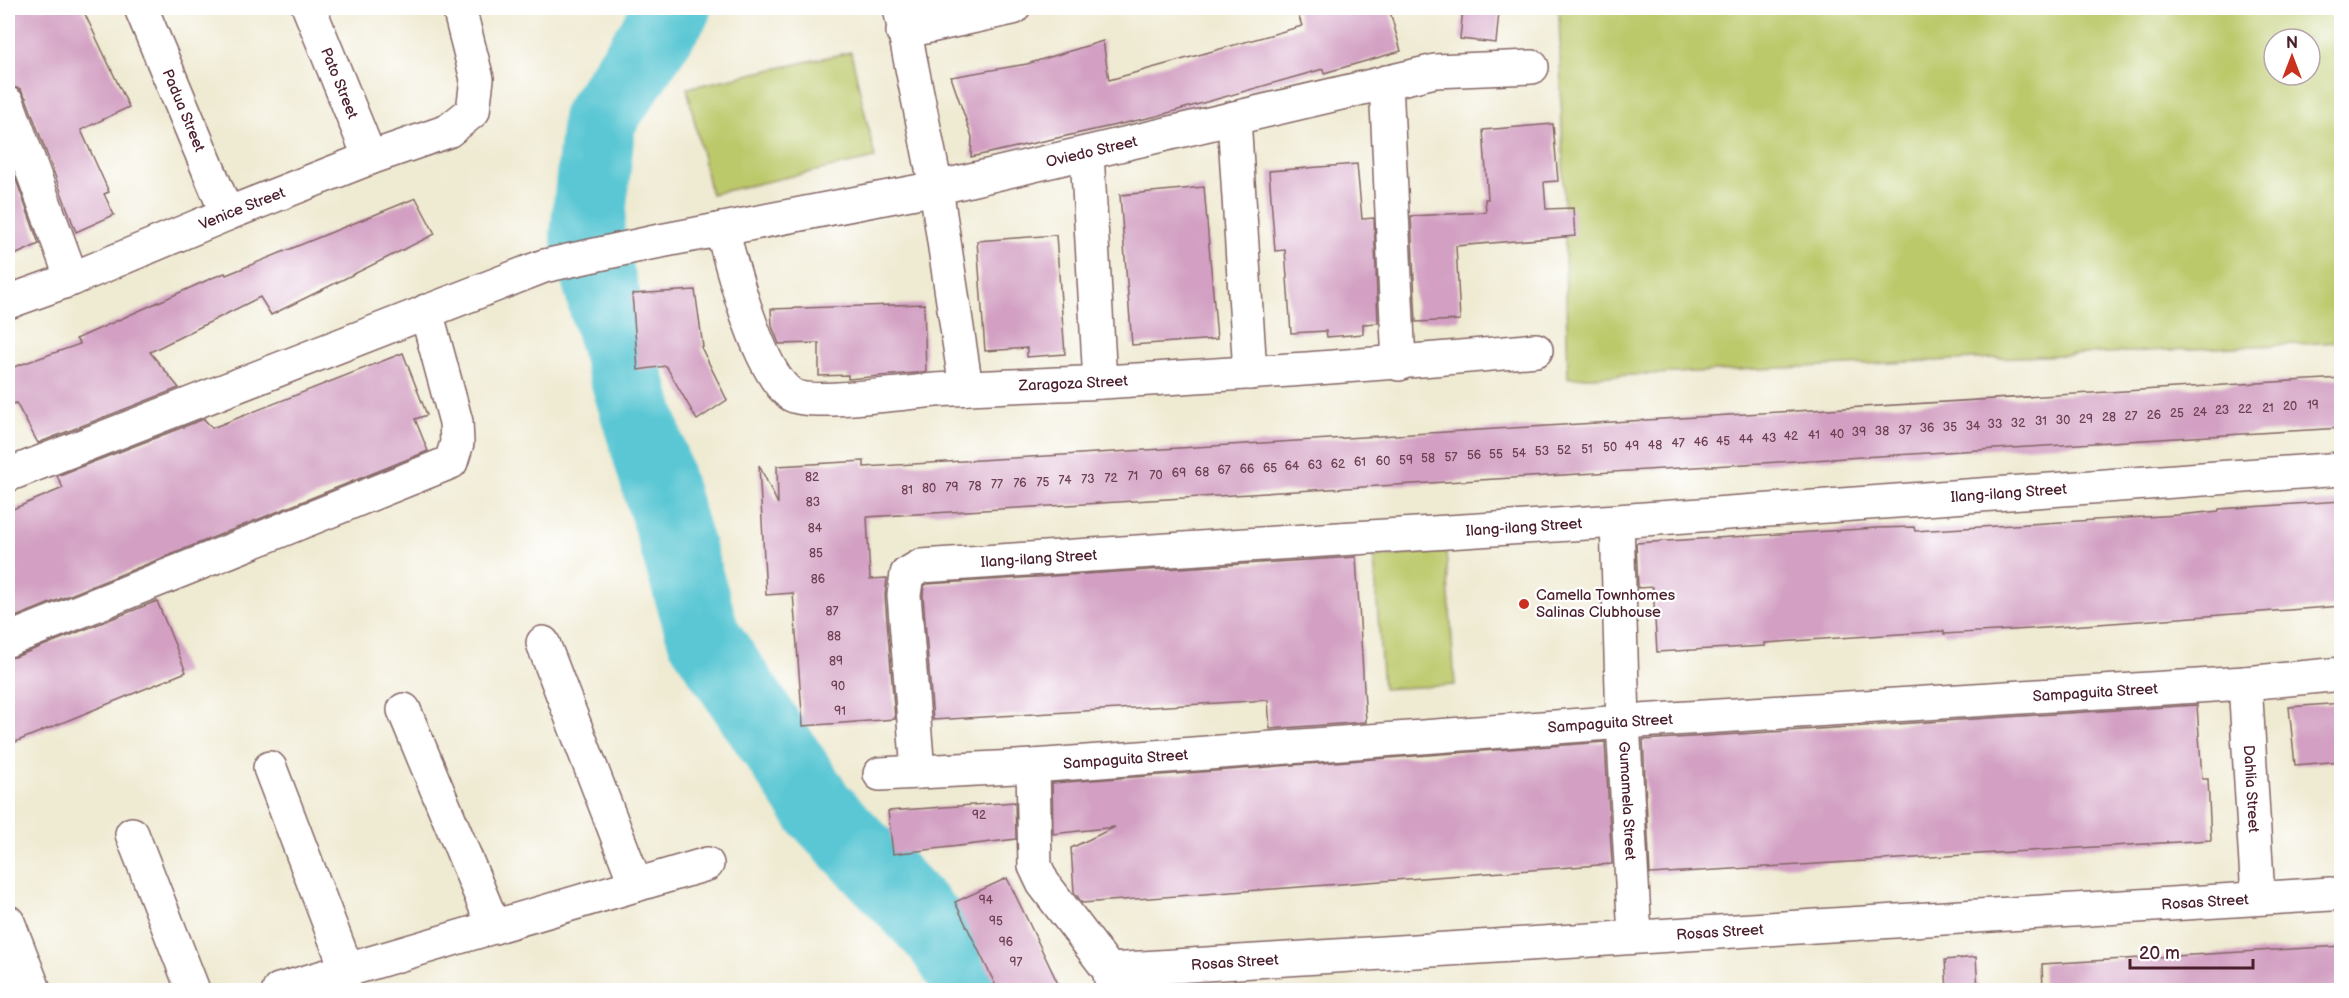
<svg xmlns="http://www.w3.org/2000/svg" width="2349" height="998" viewBox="0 0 2349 998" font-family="'Balsamiq Sans',sans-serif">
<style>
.green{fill:#bcc96b;stroke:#83744b;stroke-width:1.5;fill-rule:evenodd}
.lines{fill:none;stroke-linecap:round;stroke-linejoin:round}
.river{stroke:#5bc7d4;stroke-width:74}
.building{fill:#d3a0c3}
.minor-casing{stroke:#846665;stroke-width:36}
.tertiary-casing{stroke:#846665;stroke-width:36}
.minor{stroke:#fff;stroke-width:33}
.tertiary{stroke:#fff;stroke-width:33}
.poi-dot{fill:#c8321e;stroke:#fff;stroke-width:2}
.labels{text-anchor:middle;stroke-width:4.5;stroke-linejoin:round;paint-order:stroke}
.number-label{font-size:12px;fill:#6c3f51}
.street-label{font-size:15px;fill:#4a1f2b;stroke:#fff}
.poi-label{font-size:15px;fill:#4a1f2b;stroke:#fff;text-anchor:start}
</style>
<rect width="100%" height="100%" fill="#fff"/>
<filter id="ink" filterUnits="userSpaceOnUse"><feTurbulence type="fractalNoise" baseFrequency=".0167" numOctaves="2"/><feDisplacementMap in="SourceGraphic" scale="12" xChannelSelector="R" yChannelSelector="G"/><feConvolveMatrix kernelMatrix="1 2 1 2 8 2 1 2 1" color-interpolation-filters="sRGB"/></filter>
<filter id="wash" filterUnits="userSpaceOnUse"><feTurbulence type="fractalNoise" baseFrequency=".008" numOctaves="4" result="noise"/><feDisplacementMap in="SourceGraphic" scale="24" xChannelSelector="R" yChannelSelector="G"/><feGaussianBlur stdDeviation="1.35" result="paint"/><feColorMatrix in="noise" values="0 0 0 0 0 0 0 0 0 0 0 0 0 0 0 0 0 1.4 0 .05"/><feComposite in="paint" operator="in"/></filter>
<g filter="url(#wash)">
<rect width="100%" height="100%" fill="#efead2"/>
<g class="green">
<path d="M 1559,8 L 2341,8 L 2341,342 L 1568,378 ZM 2274,39 L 2310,39 L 2310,75 L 2274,75 Z"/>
<path d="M 851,52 L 875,158 L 711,194 L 687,88 Z"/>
<path d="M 1446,551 L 1455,685 L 1383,689 L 1374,557 Z"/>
</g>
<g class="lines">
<path class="river" d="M 674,8 L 599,120 L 587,234 L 606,307 L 704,637 L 819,809 L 941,937 L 975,990"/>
</g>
<g id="blocks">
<g class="building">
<path d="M 8,8 L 82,8 L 129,107 L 81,130 L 109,192 L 104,194 L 114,215 L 76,232 L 26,98 L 20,89 L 8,86 Z"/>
<path d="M 1296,8 L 1389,8 L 1401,51 L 1324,73 L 1323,69 L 1157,116 L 971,157 L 972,137 L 951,77 L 1027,64 L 1103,41 L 1109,80 L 1302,26 Z"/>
<path d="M 1463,8 L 1499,12 L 1496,43 L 1460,39 Z"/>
<path d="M 1553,124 L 1558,181 L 1544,182 L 1546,209 L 1573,208 L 1575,236 L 1456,246 L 1460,320 L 1416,322 L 1411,216 L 1486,212 L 1485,199 L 1488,199 L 1483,130 Z"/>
<path d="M 8,157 L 39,244 L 8,258 Z"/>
<path d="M 1357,164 L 1362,219 L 1374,218 L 1378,323 L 1363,324 L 1363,334 L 1327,337 L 1326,331 L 1291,333 L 1285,250 L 1275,251 L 1269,171 Z"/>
<path d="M 1204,187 L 1217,339 L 1132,345 L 1120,195 Z"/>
<path d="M 416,198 L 435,234 L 271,315 L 260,297 L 150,352 L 179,388 L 38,443 L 16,403 L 8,406 L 8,369 L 80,344 L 76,339 L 212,278 L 225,273 L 226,275 Z"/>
<path d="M 1056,235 L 1065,354 L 1027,357 L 1027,348 L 985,351 L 977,241 Z"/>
<path d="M 695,290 L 703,347 L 701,347 L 727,400 L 697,420 L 666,366 L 638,370 L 632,294 Z"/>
<path d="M 924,304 L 926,372 L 848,379 L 848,375 L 819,376 L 819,343 L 779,344 L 772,326 L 771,309 Z"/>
<path d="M 403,353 L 427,415 L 415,419 L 428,451 L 8,620 L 8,511 L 63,488 L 57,476 L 204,419 L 212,428 Z"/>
<path d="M 2342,378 L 2342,428 L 867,517 L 870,579 L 887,578 L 885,596 L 895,719 L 803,726 L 793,593 L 766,595 L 759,465 L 778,504 L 777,466 L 864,461 L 864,467 Z"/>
<path d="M 2342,501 L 2342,606 L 2030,629 L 1944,634 L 1944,631 L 1765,643 L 1765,646 L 1657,652 L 1653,587 L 1638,588 L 1636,543 L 1877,528 L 1914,527 L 1915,531 L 2045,523 L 2178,515 L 2219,511 L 2219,509 Z"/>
<path d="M 1356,557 L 1366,722 L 1270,729 L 1268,700 L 933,720 L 923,596 L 924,586 L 927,584 Z"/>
<path d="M 157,601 L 186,672 L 8,745 L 8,658 L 15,657 Z"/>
<path d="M 2342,703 L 2342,761 L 2295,765 L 2289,707 Z"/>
<path d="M 2197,705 L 2202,779 L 2208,779 L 2211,840 L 1650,874 L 1643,740 Z"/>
<path d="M 1605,742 L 1612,864 L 1082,903 L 1074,892 L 1071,848 L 1115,827 L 1053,834 L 1052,783 Z"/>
<path d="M 1015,802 L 1016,839 L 893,854 L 888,811 Z"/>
<path d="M 1007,878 L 1027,919 L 1061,990 L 998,990 L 965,923 L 955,902 Z"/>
<path d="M 2342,946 L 2342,990 L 2043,990 L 2042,964 Z"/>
<path d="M 1976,957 L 1978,990 L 1947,990 L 1945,960 Z"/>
</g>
</g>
</g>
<g filter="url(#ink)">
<use href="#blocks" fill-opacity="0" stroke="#846665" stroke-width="1.5"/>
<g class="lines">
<g class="minor-casing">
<g id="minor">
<path id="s1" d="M 141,8 L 227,214"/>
<path id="s2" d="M 309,8 L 370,158"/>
<path d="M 1386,82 L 1399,364"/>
<path d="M 8,104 L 72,279"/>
<path d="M 1234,118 L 1250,373"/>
<path d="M 1087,153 L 1100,382"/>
<path id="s3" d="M 722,229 C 732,267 759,374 792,395 C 810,406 910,392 936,390 C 991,386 1047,385 1103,382 C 1248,373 1392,364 1536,350"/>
<path id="s4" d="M 966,388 L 936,188 L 1435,71 L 1532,67"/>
<path id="s5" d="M 1617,521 L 1623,722 L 1635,936"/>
<path d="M 8,640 L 451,462 L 457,443 L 456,422 L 426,311"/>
<path d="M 543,643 L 636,885"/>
<path id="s6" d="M 2245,683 L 2258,897"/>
<path d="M 404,710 L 494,927"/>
<path d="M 1033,766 L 1035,866 L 1043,883 L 1109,970 L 1113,990"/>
<path d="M 270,768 L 347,970"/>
<path id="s7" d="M 918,772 L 904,595 L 907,574 L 921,566 L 1617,521 L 2342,469"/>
<path id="s8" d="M 880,774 L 1033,766 L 1623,722 L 2245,683 L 2342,674"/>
<path d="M 132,834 L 193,990"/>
<path d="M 8,922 L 34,990"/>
<path id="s9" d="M 1109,970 L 2331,894"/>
<path d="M 279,990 L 707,864"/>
</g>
</g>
<g class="tertiary-casing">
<g id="tertiary">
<path d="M 903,32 L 1013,8"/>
<path id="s10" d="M 8,302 L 72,279 L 227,214 L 370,158 L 448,131 L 473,111 L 477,79 L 459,8"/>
<path d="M 8,475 L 544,266 L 650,243 L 936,188 L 900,8"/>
</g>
</g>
<use href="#minor" class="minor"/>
<use href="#tertiary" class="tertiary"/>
</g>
</g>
<circle class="poi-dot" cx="1524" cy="604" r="6"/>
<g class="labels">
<g class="number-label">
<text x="2313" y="409">19</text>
<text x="2290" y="410">20</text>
<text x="2268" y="412">21</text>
<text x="2245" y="413">22</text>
<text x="2222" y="414">23</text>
<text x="2200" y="416">24</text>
<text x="2177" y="417">25</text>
<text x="2154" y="419">26</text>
<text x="2131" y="420">27</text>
<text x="2109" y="421">28</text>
<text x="2086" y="423">29</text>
<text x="2063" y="424">30</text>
<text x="2041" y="425">31</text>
<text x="2018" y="427">32</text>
<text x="1995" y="428">33</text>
<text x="1973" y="430">34</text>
<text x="1950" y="431">35</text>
<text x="1927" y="432">36</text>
<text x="1905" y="434">37</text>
<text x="1882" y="435">38</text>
<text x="1859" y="436">39</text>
<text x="1837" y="438">40</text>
<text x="1814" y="439">41</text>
<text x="1791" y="440">42</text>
<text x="1769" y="442">43</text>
<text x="1746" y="443">44</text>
<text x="1723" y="445">45</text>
<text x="1701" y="446">46</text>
<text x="1678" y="447">47</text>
<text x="1655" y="449">48</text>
<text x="1632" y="450">49</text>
<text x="1610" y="451">50</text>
<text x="1587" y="453">51</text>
<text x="1564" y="454">52</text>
<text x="1542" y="455">53</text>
<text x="1519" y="457">54</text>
<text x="1496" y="458">55</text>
<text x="1474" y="459">56</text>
<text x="1451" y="461">57</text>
<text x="1428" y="462">58</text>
<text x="1406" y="464">59</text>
<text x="1383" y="465">60</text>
<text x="1360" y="466">61</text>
<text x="1338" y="468">62</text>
<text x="1315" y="469">63</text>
<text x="1292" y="470">64</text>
<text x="1270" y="472">65</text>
<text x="1247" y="473">66</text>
<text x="1224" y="474">67</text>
<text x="1202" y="476">68</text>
<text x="1179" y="477">69</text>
<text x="1156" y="479">70</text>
<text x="1133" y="480">71</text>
<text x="812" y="481">82</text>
<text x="1111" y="482">72</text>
<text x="1088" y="483">73</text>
<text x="1065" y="484">74</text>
<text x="1043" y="486">75</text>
<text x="1020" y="487">76</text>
<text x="997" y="488">77</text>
<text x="975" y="490">78</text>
<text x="952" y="491">79</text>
<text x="929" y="492">80</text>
<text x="907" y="494">81</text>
<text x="813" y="506">83</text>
<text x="815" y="532">84</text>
<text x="816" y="557">85</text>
<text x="818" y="583">86</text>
<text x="832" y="615">87</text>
<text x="834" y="640">88</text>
<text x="836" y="665">89</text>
<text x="838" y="690">90</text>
<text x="840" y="715">91</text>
<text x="979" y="819">92</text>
<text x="986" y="904">94</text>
<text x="996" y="925">95</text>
<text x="1006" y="946">96</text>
<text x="1016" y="966">97</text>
</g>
<g class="street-label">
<text dy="5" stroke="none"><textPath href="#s2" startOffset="81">Pato Street</textPath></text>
<text dy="5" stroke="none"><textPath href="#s1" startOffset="111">Padua Street</textPath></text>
<text dy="5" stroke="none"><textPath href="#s4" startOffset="362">Oviedo Street</textPath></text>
<text dy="5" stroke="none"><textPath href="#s10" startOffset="252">Venice Street</textPath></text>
<text dy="5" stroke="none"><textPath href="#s3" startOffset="465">Zaragoza Street</textPath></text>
<text dy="5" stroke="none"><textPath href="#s7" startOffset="1305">Ilang-ilang Street</textPath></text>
<text dy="5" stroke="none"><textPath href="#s7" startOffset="819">Ilang-ilang Street</textPath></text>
<text dy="5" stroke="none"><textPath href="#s7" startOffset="333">Ilang-ilang Street</textPath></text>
<text dy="5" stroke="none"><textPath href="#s8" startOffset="1218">Sampaguita Street</textPath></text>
<text dy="5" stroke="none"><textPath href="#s8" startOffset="732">Sampaguita Street</textPath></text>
<text dy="5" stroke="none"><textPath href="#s8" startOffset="246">Sampaguita Street</textPath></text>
<text dy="5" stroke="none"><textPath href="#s6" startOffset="106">Dahlia Street</textPath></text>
<text dy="5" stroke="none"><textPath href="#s5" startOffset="280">Gumamela Street</textPath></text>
<text dy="5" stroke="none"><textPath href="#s9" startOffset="1098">Rosas Street</textPath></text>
<text dy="5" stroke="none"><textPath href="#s9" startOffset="612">Rosas Street</textPath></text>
<text dy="5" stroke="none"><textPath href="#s9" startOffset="126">Rosas Street</textPath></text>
</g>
<g class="poi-label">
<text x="1536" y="600">Camella Townhomes<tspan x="1536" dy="17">Salinas Clubhouse</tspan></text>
</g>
</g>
<rect width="2349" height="998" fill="none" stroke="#fff" stroke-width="30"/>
<g transform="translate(2292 57)"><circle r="28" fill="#ffffff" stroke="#b7a5aa" stroke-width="1.5"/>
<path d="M0-4.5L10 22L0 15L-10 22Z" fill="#c8321e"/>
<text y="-9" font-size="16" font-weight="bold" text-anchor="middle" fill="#4a1f2b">N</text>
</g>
<path d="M2130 959v9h123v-9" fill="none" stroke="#4a1f2b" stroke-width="3"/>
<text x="2139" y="959" font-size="18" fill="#4a1f2b" stroke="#ffffff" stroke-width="4.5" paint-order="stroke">20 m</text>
</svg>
